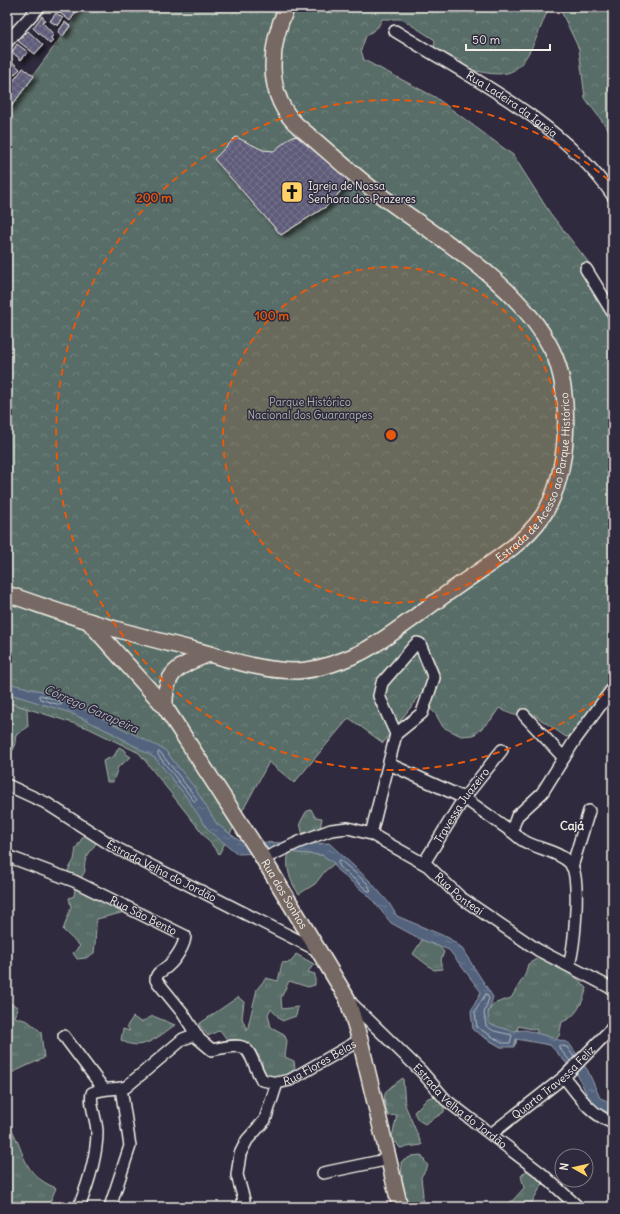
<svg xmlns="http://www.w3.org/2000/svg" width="620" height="1214" viewBox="0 0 620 1214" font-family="Delius,sans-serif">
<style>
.grass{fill:url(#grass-tufts);stroke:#a6afa8}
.park{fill:url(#park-crowns);stroke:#a6afa8}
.water{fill:url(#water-ripples);stroke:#939ca8}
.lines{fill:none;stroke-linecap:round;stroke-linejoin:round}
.shore{stroke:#b4b9be;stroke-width:1}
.building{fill:url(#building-cross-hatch);stroke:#f4f1e8;filter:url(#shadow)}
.minor-casing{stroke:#f4f1e8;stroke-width:14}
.major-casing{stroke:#f4f1e8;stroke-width:18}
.minor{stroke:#2f2a3d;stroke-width:11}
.major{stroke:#766964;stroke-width:15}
.ring{fill:none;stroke:#e8590c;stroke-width:2;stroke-dasharray:7 5}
.labels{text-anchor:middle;stroke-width:3;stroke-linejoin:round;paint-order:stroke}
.street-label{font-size:11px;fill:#f4f1e8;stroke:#2f2a3d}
.poi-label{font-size:11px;fill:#f4f1e8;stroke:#2f2a3d;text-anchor:start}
.park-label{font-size:11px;fill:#aeb6ae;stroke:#2f2a3d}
.water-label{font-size:12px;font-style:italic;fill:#b4b9be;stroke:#2f2a3d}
.neighbourhood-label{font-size:12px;font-weight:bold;fill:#f4f1e8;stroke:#2f2a3d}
.centre{fill:#e8590c;stroke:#2f2a3d;stroke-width:2}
.ring-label{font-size:12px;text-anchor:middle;font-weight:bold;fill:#e8590c;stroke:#2f2a3d;stroke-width:3;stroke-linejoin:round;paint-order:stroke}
</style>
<defs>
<pattern id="grass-tufts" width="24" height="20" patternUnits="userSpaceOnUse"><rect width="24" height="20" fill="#596d67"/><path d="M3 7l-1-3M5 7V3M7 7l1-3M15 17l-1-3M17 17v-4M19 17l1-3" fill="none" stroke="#71827d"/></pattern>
<pattern id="park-crowns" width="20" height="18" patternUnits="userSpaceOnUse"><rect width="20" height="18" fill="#596d67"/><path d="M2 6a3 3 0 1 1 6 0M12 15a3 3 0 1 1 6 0" fill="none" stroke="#71827d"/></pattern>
<pattern id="water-ripples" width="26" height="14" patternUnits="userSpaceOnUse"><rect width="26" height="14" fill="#53647e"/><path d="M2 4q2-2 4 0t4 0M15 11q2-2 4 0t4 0" fill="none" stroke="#6c7b90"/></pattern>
<pattern id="building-cross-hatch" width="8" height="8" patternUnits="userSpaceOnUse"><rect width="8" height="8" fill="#5f5c7a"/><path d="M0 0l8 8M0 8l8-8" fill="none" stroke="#77748d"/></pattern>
<filter id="shadow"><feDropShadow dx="3.5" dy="3.5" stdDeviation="2" flood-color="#0009"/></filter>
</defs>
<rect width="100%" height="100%" fill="#2f2a3d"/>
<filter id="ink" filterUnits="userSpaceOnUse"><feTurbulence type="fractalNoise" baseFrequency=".025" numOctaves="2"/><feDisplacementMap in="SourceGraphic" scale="8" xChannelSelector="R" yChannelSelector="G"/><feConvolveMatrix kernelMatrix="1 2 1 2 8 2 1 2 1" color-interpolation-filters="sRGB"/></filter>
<g filter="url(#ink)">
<g class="grass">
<path d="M 7,702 L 27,708 L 28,727 L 16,735 L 14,749 L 7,756 Z"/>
<path d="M 119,747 L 126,751 L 126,754 L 131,757 L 118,767 L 113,782 L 107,782 L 103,761 L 114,756 Z"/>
<path d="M 311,809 L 315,817 L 322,818 L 320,830 L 303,836 L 300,823 L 306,812 Z"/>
<path d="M 86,832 L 98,840 C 92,851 82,858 85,871 L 80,880 L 66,874 L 74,860 L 76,848 Z"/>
<path d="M 289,852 L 322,855 L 335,863 L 325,871 L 315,884 L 299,894 C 290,882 285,867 289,852 Z"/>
<path d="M 80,887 L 125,912 L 97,919 C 95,930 96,941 94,953 L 86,958 L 77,959 L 73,953 L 80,946 L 63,930 L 71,907 L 69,898 L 74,896 L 75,888 Z"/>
<path d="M 422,940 L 439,946 L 444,952 L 441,960 L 443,969 L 434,970 L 413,954 Z"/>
<path d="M 296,954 L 314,964 L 308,972 L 315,974 L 315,985 L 308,987 L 289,981 L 281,998 L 282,1009 L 298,1007 L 296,1016 L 282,1021 L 271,1009 L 268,1014 L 271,1027 L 284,1034 L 287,1041 L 285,1057 L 294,1061 L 295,1069 L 285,1078 L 272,1083 L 263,1075 L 262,1062 L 255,1050 L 242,1042 L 228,1041 L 220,1030 L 208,1036 L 199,1024 L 238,997 L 244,1002 L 242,1018 L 247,1031 L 257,989 L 266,978 L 278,981 L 282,963 L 291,962 Z"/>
<path d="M 540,957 L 566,968 L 587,988 C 582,1003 577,1017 562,1022 L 559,1036 L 550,1045 L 536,1042 L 537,1030 L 518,1026 L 516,1044 L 501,1047 L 482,1036 L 488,1013 L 493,1004 L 511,998 L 525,975 L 528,964 Z"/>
<path d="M 7,1002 L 18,1007 L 14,1017 L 28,1021 L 41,1032 L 44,1058 L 7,1075 Z"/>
<path d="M 153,1016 L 175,1025 C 158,1037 141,1053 121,1040 L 123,1029 L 130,1031 L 127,1026 L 133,1017 L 141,1022 Z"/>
<path d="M 403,1078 L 405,1105 L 422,1145 L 400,1148 L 392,1137 L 397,1115 L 388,1116 C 381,1092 383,1092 403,1078 Z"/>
<path d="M 435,1096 L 444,1103 L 444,1112 L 425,1124 L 418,1120 L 414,1112 L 428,1098 Z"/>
<path d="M 7,1122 C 27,1151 19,1173 56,1188 L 48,1207 L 7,1207 Z"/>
<path d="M 421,1155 L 428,1166 L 421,1177 L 423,1195 L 422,1207 L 408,1207 L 402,1178 L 401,1162 L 412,1156 Z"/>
<path d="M 527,1170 L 544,1181 L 531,1204 L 523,1207 L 503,1207 L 513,1200 L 524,1188 L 521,1176 Z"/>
</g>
<g class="park">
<path d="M 83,7 L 549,7 C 541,25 528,69 507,73 C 494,76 479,71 466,69 L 460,60 L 434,50 L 435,40 L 402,19 L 382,19 L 378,27 L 366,36 L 361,50 L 364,60 L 435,97 L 513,155 L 550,213 L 593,268 L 591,287 L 613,316 L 613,696 L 582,733 L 566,737 L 530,712 C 518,719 510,714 499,708 L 491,720 L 474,735 L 461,736 L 443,727 L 435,713 L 421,701 L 421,694 L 383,743 L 349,718 L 294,783 L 269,762 L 219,854 L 139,753 L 88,728 L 7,702 L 7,111 Z"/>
<path d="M 559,7 L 613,7 L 613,136 L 585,98 L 579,49 Z"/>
</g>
<path class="water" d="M 7,683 L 54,694 L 165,750 L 194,787 L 217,824 L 240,841 L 307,844 L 329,843 L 370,881 L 389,903 L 397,916 L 449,938 L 461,947 L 493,997 L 488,1013 L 489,1024 L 512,1031 L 526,1030 L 569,1043 L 588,1071 L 600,1098 L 613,1103 L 613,1114 L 596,1108 L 588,1097 L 578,1076 L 550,1045 L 516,1039 L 514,1047 L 501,1047 L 473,1030 L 471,1011 L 481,992 L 449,950 L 422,940 L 391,923 L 370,897 L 337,870 L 334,863 L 322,855 L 289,852 L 238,854 L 209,831 L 185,795 L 155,758 L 112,733 L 71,713 L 7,693 Z"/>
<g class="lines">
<g class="shore">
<path d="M 41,695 L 62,702 L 62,704 L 60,705 L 40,699 L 39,696 Z"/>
<path d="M 160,752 L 197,799 L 196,801 L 194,801 L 158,755 L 158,753 Z"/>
<path d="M 340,860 L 367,883 L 371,891 L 368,891 L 340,867 L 338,862 Z"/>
<path d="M 486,994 L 489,998 L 484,1013 L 486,1026 L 494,1031 L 512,1035 L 510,1043 L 502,1043 L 477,1027 L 475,1012 Z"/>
<path d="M 570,1061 L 559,1048 L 559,1045 L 567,1047 L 574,1057"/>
</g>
</g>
<g class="building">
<path d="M 53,7 L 78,7 L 79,8 L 70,21 Z"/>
<path d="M 56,13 L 63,18 L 58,26 L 50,21 Z"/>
<path d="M 42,16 L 45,20 L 42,22 L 54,35 L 51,38 L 53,41 L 50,44 L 33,28 Z"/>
<path d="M 65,22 L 70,26 L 63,36 L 58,32 Z"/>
<path d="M 28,31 L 43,45 L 35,54 L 18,41 Z"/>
<path d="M 17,44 L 28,52 L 21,60 L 12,52 Z"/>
<path d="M 7,57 L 20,69 L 13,76 L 7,71 Z"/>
<path d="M 23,68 L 34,76 L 7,112 L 7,89 Z"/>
<path d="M 308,135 L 354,177 L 327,206 L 281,235 L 214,159 L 236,137 L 263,150 L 274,151 L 291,137 Z"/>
</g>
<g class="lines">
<g class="minor-casing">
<g id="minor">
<path id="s1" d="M 395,31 C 471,78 561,121 613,196"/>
<path d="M 7,42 L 39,7"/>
<path d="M 586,269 L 613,313"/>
<path d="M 524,715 L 564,758"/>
<path d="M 389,764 L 464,798 L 515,834"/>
<path id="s2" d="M 7,785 L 46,803 L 116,848 L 319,951"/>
<path d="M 371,834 L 396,734 L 422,713 L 434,678 L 420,644 L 417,643 L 413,647 L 382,683 L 379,696 L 396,734"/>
<path id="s3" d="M 7,856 L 74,881 L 185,936 C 185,945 175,960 168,966 C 163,971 156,972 156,980 L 182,1012 L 198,1037"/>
<path id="s4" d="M 263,859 L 299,842 L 331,830 L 348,828 L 371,834 L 428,866 L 460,897 L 538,950 L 613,989"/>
<path id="s5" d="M 424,863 L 464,798 L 502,750"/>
<path d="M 572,867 L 589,811"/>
<path d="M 569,965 C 574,948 582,875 570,863 C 554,847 524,849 512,830 L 517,816 L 542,793 L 575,740 L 613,688"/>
<path id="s6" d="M 347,999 L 421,1071 L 446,1100 L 541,1173 L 578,1207"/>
<path d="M 64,1036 L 103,1088"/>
<path d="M 564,1077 C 579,1096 590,1114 613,1123"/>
<path id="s7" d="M 491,1134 L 564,1077 L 613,1027"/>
<path d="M 323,1173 L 390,1159"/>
<path id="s8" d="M 79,1207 C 88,1184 97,1157 97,1132 C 97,1120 89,1104 92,1093 C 104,1087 114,1090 126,1087 L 183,1039 L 194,1035 L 212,1050 C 254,1040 245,1049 262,1080 L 277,1083 L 290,1080 L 360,1040"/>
<path d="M 110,1207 L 130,1146 L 121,1088"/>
<path d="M 239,1207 L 244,1200 L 237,1175 L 240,1154 L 247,1140 L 265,1120 L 277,1083"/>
</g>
</g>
<g class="major-casing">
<g id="major">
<path id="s9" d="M 7,594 C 35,603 63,614 92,622 C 127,633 163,642 199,651 C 231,660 263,671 297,671 C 319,670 340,662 360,653 C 390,638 424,609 452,590 C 482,568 520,548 542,517 C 570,477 573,392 552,350 C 517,281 439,239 380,195 C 352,174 326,149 299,127 C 264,96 269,45 287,7"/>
<path id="s10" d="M 89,622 L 165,707 L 261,855 L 347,998 L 360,1040 L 400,1207"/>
<path d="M 165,707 C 164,671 179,666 209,654"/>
</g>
</g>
<use href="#minor" class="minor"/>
<use href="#major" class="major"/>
</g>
</g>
<circle cx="391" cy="435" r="168" fill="#e8590c" fill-opacity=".12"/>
<g class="ring">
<circle cx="391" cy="435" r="168"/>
<path d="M613 686A335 335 0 1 1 613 184"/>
</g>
<defs>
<g id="church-square" transform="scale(1.15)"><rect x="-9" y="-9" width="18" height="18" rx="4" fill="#ffd166" stroke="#2f2a3d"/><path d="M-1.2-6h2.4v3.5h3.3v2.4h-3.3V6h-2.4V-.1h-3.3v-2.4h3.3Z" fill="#111"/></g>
</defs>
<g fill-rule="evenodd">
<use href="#church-square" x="292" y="192"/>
</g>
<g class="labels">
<g class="street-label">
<text dy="4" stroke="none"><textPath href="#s1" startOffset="138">Rua Ladeira da Igreja</textPath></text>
<text dy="4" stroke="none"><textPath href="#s9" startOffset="628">Estrada de Acesso ao Parque Histórico</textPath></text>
<text dy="4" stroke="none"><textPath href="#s5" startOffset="69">Travessa Juazeiro</textPath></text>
<text dy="4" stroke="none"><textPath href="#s2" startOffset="177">Estrada Velha do Jordão</textPath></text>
<text dy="4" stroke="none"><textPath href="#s4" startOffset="222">Rua Pontegi</textPath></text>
<text dy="4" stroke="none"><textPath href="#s10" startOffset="336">Rua dos Sonhos</textPath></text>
<text dy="4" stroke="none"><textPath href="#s3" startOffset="149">Rua São Bento</textPath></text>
<text dy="4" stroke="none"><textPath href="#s8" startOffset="394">Rua Flores Belas</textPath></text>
<text dy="4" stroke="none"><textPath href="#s7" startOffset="81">Quarta Travessa Feliz</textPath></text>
<text dy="4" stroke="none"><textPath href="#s6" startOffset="156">Estrada Velha do Jordão</textPath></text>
</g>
<g class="poi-label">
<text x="308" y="190">Igreja de Nossa<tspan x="308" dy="13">Senhora dos Prazeres</tspan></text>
</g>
<g class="park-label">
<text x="310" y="406">Parque Histórico<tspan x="310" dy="13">Nacional dos Guararapes</tspan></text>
</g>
<g class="water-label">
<text transform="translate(91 709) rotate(24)" y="4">Córrego Garapeira</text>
</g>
<g class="neighbourhood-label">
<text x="572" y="830">Cajá</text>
</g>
</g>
<circle cx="391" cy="435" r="6" class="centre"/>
<g class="ring-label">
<text x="154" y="202">200 m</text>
<text x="272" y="320">100 m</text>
</g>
<rect width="620" height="1214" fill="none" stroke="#2f2a3d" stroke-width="24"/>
<rect x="12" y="12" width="596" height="1190" fill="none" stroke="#f4f1e8" stroke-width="1.5" filter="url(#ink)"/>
<g transform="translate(574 1168) rotate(278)"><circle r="19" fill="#2f2a3d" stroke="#7e7a81"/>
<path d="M0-3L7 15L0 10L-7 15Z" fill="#ffd166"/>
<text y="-6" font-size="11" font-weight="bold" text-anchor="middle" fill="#f4f1e8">N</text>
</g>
<path d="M466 44v6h84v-6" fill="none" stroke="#f4f1e8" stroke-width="2"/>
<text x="472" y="44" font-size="12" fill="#f4f1e8" stroke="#2f2a3d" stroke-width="3" paint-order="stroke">50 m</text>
</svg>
